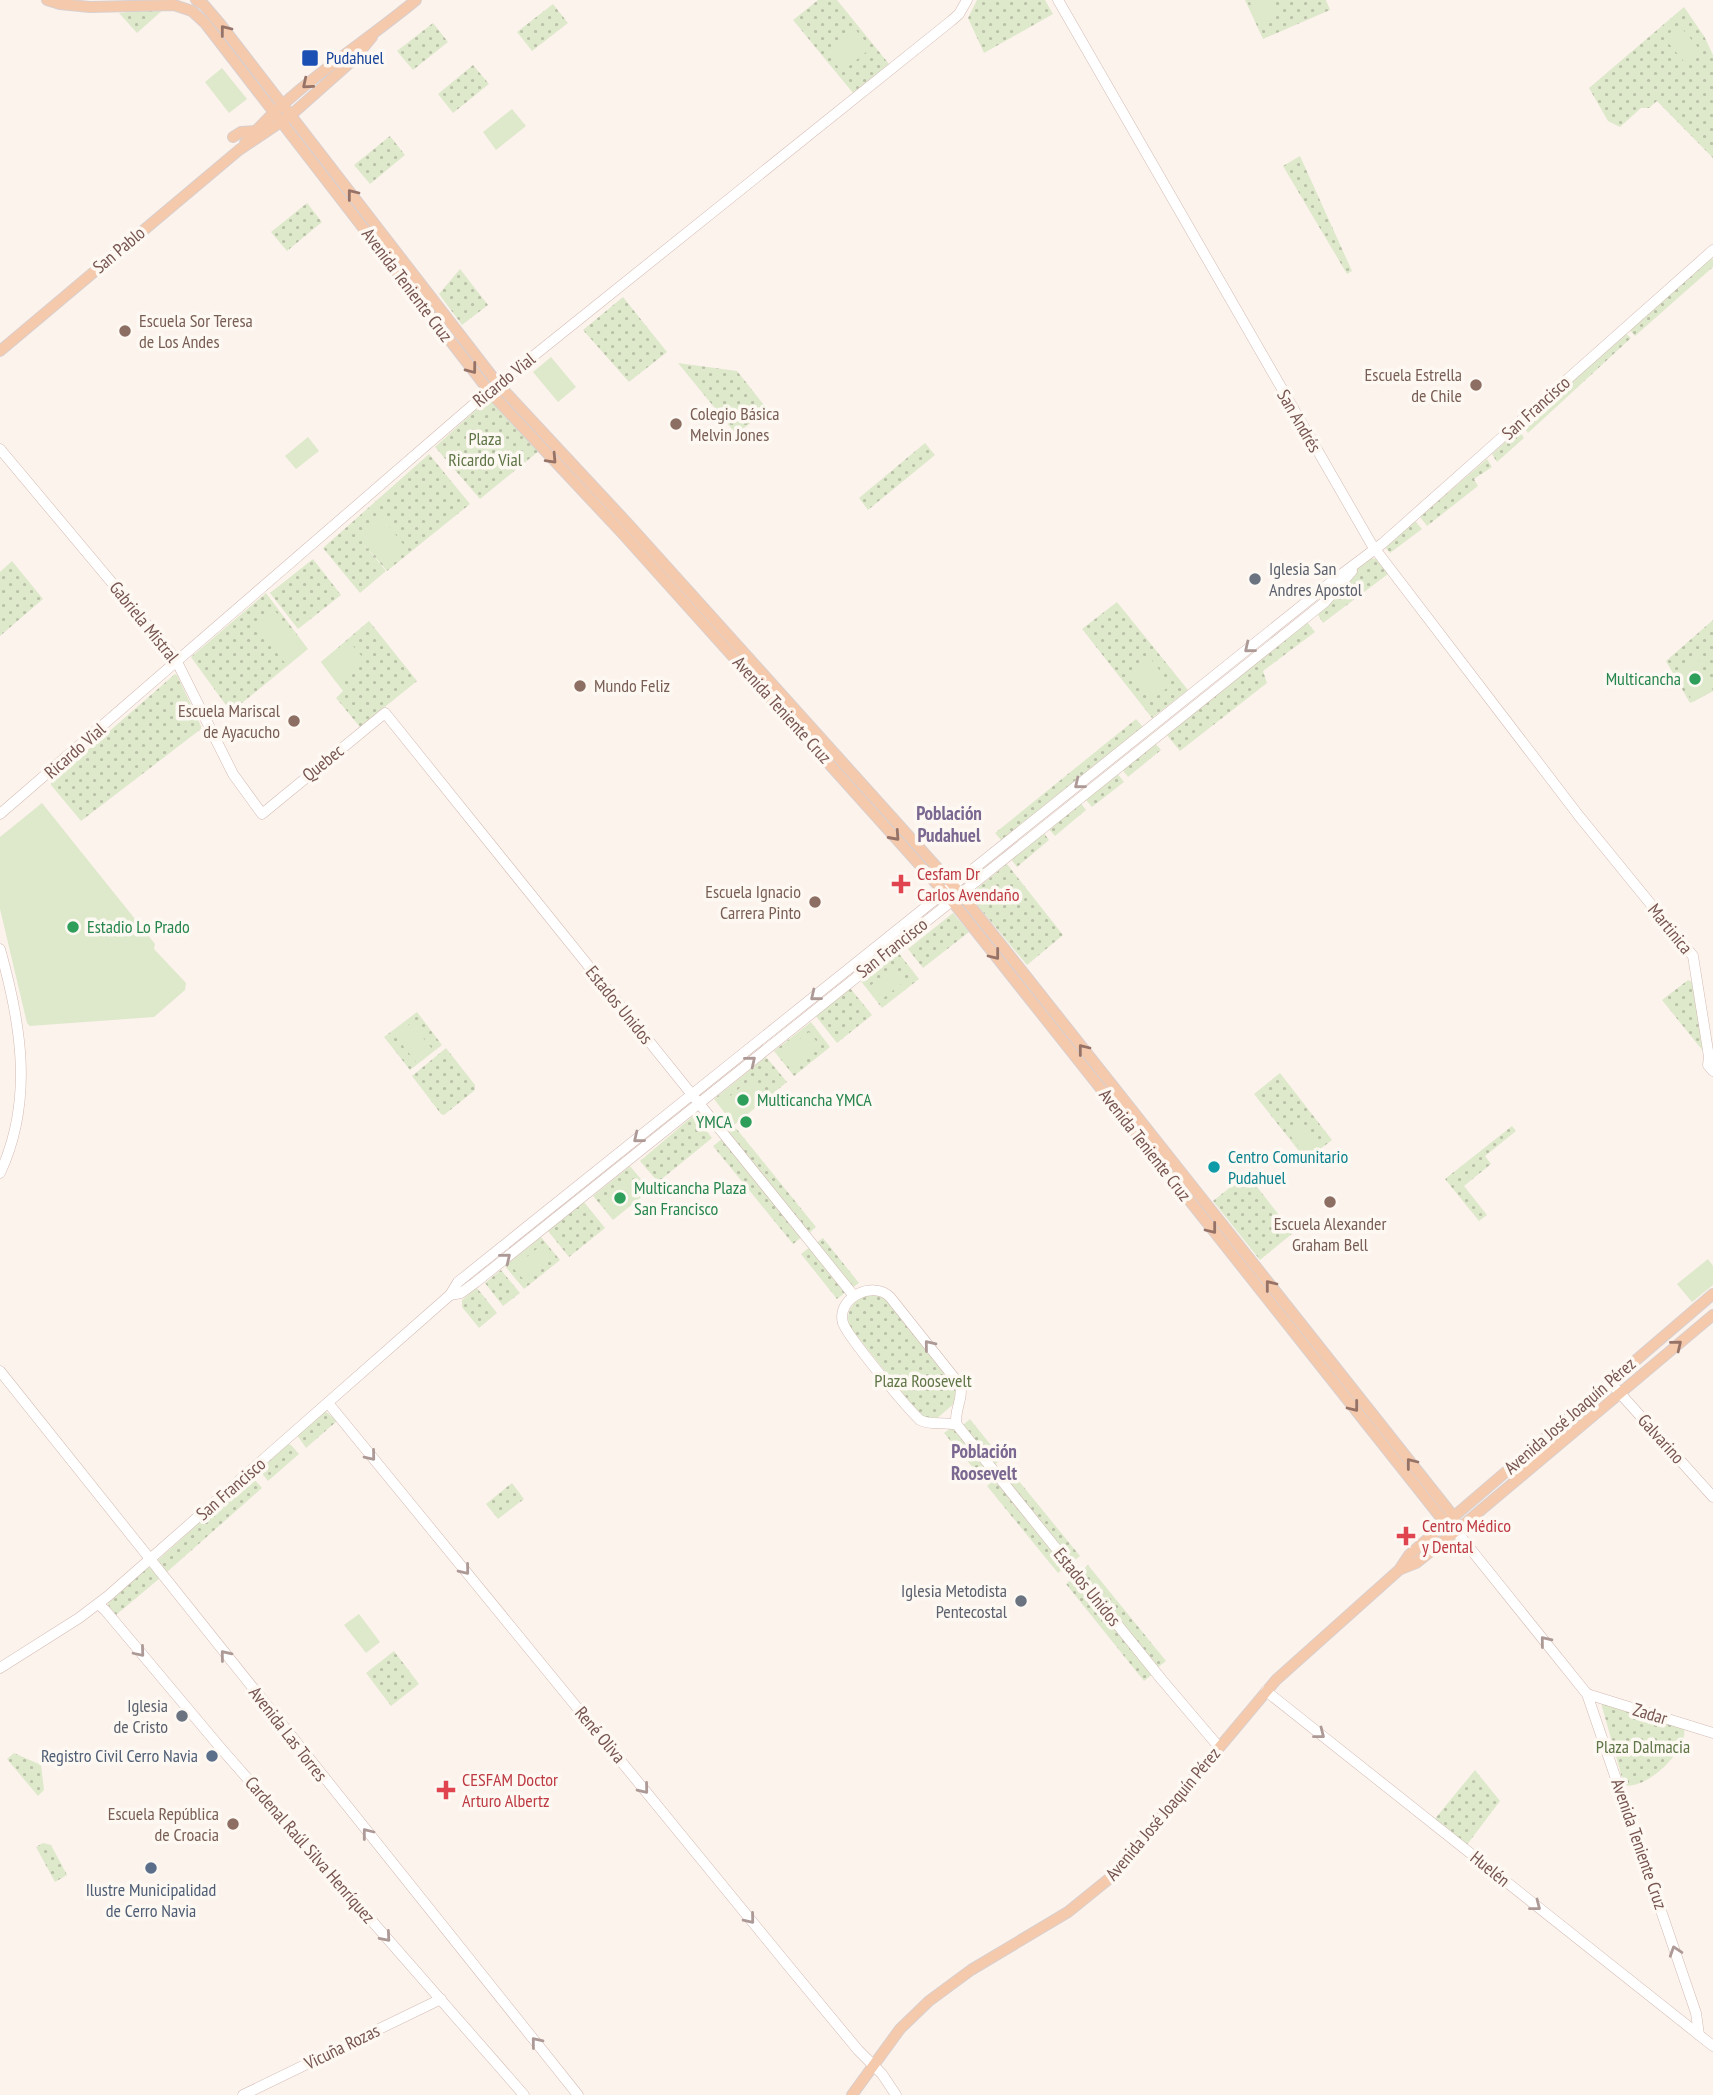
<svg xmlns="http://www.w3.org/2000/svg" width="1713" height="2095" viewBox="0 0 1713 2095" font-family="'PT Sans Narrow',sans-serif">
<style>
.green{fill:url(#green-dots)}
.pitch{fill:#dee9cb}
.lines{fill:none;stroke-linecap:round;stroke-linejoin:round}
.secondary-casing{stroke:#d3bab2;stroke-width:11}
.primary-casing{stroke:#d9cfce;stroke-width:12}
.secondary{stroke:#fff;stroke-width:10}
.primary{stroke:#f5c9ab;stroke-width:10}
.oneway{stroke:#967267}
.oneway2{stroke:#ad9996}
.transit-dot{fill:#1a4fb4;stroke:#fef8f3;stroke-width:2.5}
.education-dot{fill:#8d6e63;stroke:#fef8f3;stroke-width:2.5}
.worship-dot{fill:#6b7280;stroke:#fef8f3;stroke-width:2.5}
.leisure-dot{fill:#2e9e5b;stroke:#fef8f3;stroke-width:2.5}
.health-dot{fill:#e0444e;stroke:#fef8f3;stroke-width:2.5}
.culture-dot{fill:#0f9aa8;stroke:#fef8f3;stroke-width:2.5}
.service-dot{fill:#5c6f8a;stroke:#fef8f3;stroke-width:2.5}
.labels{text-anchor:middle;stroke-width:7;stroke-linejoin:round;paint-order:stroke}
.transit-label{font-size:18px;fill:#164399;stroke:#fef8f3;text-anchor:start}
.street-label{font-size:18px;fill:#775550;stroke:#fef8f3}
.education-label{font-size:18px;fill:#785e54;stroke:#fef8f3;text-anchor:end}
.park-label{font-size:18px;fill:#5e7546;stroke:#fef8f3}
.worship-label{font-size:18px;fill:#5b616d;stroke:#fef8f3;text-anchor:end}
.leisure-label{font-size:18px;fill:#27864d;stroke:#fef8f3;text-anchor:start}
.health-label{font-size:18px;fill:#be3a42;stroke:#fef8f3;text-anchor:start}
.culture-label{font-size:18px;fill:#0d838f;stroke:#fef8f3;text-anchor:start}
.service-label{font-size:18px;fill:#4e5e75;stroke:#fef8f3;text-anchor:end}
.neighbourhood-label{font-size:19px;font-weight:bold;fill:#7a6891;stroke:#fef8f3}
</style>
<defs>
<pattern id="green-dots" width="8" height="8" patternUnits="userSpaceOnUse" patternTransform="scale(1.75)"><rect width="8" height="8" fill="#dee9cb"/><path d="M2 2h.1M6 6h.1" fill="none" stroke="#b9c0a7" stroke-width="1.8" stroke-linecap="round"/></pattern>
</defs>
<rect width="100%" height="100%" fill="#fcf3ed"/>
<g class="green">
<path d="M 818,0 L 837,0 L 889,64 L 853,93 L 793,20 Z"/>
<path d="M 977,0 L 1045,0 L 1053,14 L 984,53 L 968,18 Z"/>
<path d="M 1245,0 L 1326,0 L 1330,10 L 1263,39 Z"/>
<path d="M 553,4 L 568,23 L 532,51 L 517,32 Z"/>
<path d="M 1684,7 L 1704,36 L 1713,55 L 1713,158 L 1657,101 L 1649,108 L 1641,108 L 1620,127 L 1608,121 L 1589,88 Z"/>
<path d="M 164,9 L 137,33 L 119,13 Z"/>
<path d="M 433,23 L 448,42 L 413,70 L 397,51 Z"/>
<path d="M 473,65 L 489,84 L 453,113 L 438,94 Z"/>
<path d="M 390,136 L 405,155 L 370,184 L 354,165 Z"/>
<path d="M 1300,156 L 1352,271 L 1347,274 L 1283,166 Z"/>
<path d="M 307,203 L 322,222 L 287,251 L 271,232 Z"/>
<path d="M 1710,256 L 1713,259 L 1713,267 L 1635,336 L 1629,329 Z"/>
<path d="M 460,269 L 488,305 L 462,325 L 439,294 Z"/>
<path d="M 623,297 L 667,352 L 629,382 L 583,330 Z"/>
<path d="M 1624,332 L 1631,338 L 1528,433 L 1522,424 Z"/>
<path d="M 678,363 L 737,371 L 768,410 L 736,434 Z"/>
<path d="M 489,398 L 539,451 L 480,499 L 435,447 Z"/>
<path d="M 1519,430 L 1524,438 L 1497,462 L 1492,454 Z"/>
<path d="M 925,443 L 935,455 L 868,510 L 859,498 Z"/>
<path d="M 429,454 L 470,504 L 387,571 L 360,540 L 386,571 L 360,593 L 323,548 Z"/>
<path d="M 1487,459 L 1492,467 L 1474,479 L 1478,486 L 1427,526 L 1420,517 Z"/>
<path d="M 1415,521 L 1422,529 L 1390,553 L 1385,547 Z"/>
<path d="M 1370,558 L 1376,559 L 1388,574 L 1323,623 L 1318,615 L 1359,567 Z"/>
<path d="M 313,559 L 341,595 L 298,629 L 270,593 Z"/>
<path d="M 12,561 L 43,599 L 0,636 L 0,572 Z"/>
<path d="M 266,593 L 308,649 L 231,712 L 191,657 Z"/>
<path d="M 1117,602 L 1188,690 L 1152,718 L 1082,629 Z"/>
<path d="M 1713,620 L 1713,691 L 1690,703 L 1666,661 Z"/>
<path d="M 369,621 L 417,681 L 360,727 L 336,698 L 343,691 L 321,662 Z"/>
<path d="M 1307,622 L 1315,632 L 1263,671 L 1267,683 L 1180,751 L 1166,734 Z"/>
<path d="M 175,674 L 177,675 L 201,726 L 201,729 L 81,821 L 51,785 L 51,782 Z"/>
<path d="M 1136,719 L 1143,727 L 1001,840 L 995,833 Z"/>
<path d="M 1155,743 L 1161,750 L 1128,777 L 1122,769 Z"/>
<path d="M 1117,773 L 1124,782 L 1092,807 L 1085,799 Z"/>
<path d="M 1080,802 L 1086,810 L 1055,836 L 1048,828 Z"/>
<path d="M 1043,832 L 1049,840 L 1017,867 L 1010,858 Z"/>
<path d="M 1007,864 L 1063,935 L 1027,965 L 969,895 Z"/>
<path d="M 953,913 L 969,932 L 923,968 L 908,949 Z"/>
<path d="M 897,951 L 919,979 L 882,1008 L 860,980 Z"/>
<path d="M 1688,980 L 1694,983 L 1703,1051 L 1662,1000 Z"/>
<path d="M 850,988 L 872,1015 L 837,1043 L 815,1015 Z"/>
<path d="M 417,1012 L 442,1045 L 410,1070 L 384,1037 Z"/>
<path d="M 811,1022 L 830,1047 L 794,1076 L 774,1051 Z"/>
<path d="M 446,1048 L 475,1085 L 475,1090 L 444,1115 L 441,1114 L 412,1076 Z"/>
<path d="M 766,1057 L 787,1082 L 734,1125 L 714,1099 Z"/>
<path d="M 1280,1073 L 1332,1140 L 1306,1160 L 1254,1094 Z"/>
<path d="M 694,1115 L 712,1138 L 658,1182 L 640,1161 Z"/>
<path d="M 1512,1126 L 1516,1131 L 1485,1156 L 1491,1164 L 1464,1186 L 1487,1215 L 1479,1221 L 1445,1179 Z"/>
<path d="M 735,1127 L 816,1227 L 808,1234 L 727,1133 Z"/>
<path d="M 722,1139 L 802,1237 L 793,1244 L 713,1146 Z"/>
<path d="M 630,1166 L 650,1190 L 613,1220 L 593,1196 Z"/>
<path d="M 1247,1174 L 1293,1233 L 1260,1260 L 1213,1201 Z"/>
<path d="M 584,1202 L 605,1228 L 569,1257 L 548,1231 Z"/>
<path d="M 541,1237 L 560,1260 L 524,1289 L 505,1266 Z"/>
<path d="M 823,1238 L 859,1283 L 852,1288 L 816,1243 Z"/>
<path d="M 810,1247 L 846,1292 L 837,1299 L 801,1254 Z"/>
<path d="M 501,1270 L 520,1293 L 503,1306 L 485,1283 Z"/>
<path d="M 477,1288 L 497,1313 L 479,1328 L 462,1307 L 462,1300 Z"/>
<path d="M 869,1294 L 885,1296 L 957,1386 L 956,1402 L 935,1420 L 922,1418 L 849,1326 C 845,1310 854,1300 869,1294 Z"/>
<path d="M 325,1411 L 337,1421 L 306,1448 L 297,1435 Z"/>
<path d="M 970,1419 L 1002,1459 L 994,1465 L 962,1426 Z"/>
<path d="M 952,1427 L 987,1469 L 979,1475 L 944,1433 Z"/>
<path d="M 288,1444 L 291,1445 L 299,1454 L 268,1481 L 261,1472 L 261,1468 Z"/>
<path d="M 1009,1469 L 1080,1556 L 1072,1562 L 1001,1475 Z"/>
<path d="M 253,1478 L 262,1488 L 167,1572 L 158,1560 L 248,1479 Z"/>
<path d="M 995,1479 L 1067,1566 L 1058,1573 L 987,1486 Z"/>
<path d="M 512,1483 L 524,1499 L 498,1519 L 486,1504 Z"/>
<path d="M 1088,1565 L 1166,1661 L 1157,1668 L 1080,1572 Z"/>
<path d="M 151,1567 L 160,1578 L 116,1615 L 108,1605 L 108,1600 L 146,1568 Z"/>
<path d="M 1074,1577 L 1153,1674 L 1144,1681 L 1066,1584 Z"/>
<path d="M 394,1651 L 419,1684 L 391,1706 L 366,1673 Z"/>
<path d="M 1601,1703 L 1684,1728 C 1689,1750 1645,1791 1624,1785 Z"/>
<path d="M 14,1753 L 41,1765 L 44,1790 L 38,1796 L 7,1759 Z"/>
<path d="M 1475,1770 L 1500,1801 L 1466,1846 L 1434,1820 Z"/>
<path d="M 43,1843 L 51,1845 L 67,1875 L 55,1882 L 36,1847 Z"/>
</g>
<g class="pitch">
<path d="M 1249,0 L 1270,0 L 1276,15 L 1259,23 Z"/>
<path d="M 1679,25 L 1702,52 L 1687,65 L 1664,38 Z"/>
<path d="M 855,29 L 871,48 L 842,72 L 826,52 Z"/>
<path d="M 222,68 L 247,99 L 229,113 L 205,82 Z"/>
<path d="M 512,109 L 526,126 L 496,150 L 483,132 Z"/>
<path d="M 551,357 L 576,387 L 558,402 L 533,372 Z"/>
<path d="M 308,437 L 319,451 L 296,469 L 285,456 Z"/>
<path d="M 381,517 L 408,550 L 386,568 L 359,535 Z"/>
<path d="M 275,611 L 304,648 L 285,663 L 256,627 Z"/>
<path d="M 348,640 L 364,659 L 336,682 L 321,662 Z"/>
<path d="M 1150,658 L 1171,685 L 1152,700 L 1131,673 Z"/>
<path d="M 1698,659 L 1713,691 L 1693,702 L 1676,671 Z"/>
<path d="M 42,803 L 155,944 L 154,949 L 186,983 L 185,990 L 154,1017 L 30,1026 L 27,1023 L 0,909 L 0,837 Z"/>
<path d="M 893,967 L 905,981 L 881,1000 L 870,986 Z"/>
<path d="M 411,1023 L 433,1050 L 417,1063 L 395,1036 Z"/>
<path d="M 809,1032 L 821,1047 L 794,1069 L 782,1053 Z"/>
<path d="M 751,1079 L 766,1097 L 735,1122 L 720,1104 Z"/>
<path d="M 1300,1119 L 1320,1144 L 1305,1155 L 1286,1130 Z"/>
<path d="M 628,1178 L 641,1194 L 612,1217 L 600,1202 Z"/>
<path d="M 544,1243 L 555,1256 L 525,1281 L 513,1268 Z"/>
<path d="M 1708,1259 L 1713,1266 L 1713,1285 L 1692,1302 L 1677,1284 Z"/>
<path d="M 359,1614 L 380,1642 L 366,1653 L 344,1625 Z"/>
</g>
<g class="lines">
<g class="secondary-casing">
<g id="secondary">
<path d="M 1058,0 L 1372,545 L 1579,816 L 1693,956 L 1709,1057 L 1708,1065 L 1713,1071"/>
<path d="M 0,449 L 175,658 L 233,774 L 262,814 L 385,713 L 854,1296"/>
<path d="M 0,814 L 481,398 L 951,21 L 959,14 L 967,0"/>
<path d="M 0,949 C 21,1023 34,1101 0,1173"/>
<path d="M 450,1295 L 461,1293 L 476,1282 L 1325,602 L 1352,571"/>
<path d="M 0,1371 L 578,2095"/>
<path d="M 1609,1381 L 1713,1497"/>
<path d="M 328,1403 L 786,1963 L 858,2050 L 882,2074 L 896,2095"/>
<path d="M 957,1425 C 944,1421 931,1426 920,1420 C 907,1408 847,1336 843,1323 C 836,1298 873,1280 890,1297 L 960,1385 C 964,1399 953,1411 957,1425 L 1162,1680 L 1219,1747"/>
<path d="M 1456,1531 L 1587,1694 L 1696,2013 L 1699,2035"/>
<path d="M 98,1604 L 105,1610 L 219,1746 L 524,2095"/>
<path d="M 0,1668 L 79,1618 L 108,1596 L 450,1295 L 458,1282 L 1330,583 L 1383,543 L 1713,250"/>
<path d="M 1266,1691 L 1713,2046"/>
<path d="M 1587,1694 L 1713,1733"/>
<path d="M 243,2095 L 441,1999"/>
</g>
</g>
<g class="primary-casing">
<g id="primary">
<path d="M 47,0 L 60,4 L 90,7 L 174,5 L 192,11 L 205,23 L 489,391 L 622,533 L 952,901 L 1442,1519 L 1456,1531"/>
<path d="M 196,0 L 204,5 L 221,25 L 498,384 L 630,526 L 961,894 L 1454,1517 L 1456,1531"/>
<path d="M 233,137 L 241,132 L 256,131"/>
<path d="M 245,143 C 294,86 359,47 416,0"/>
<path d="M 0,351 L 239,150 L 291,115 L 353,60 L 372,37"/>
<path d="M 1401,1569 L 1416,1563 L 1456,1531 L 1713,1315"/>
<path d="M 852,2095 L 900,2029 L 929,2001 L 971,1970 L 1068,1912 L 1110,1878 L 1276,1680 L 1399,1570 L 1409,1555 L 1713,1294"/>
</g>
</g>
<use href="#secondary" class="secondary"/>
<use href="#primary" class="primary"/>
</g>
<defs><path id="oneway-chevron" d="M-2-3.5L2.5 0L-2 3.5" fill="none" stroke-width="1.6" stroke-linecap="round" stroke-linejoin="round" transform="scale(1.75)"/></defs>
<g class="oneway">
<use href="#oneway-chevron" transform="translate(225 30) rotate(-128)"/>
<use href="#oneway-chevron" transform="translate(307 84) rotate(140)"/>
<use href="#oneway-chevron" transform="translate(352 194) rotate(-128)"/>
<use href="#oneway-chevron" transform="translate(472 369) rotate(53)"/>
<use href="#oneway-chevron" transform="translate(552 459) rotate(47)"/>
<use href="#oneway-chevron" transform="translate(895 836) rotate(48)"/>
<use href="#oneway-chevron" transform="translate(995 955) rotate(52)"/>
<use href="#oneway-chevron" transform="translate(1083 1049) rotate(-128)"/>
<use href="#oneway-chevron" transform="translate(1212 1229) rotate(52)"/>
<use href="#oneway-chevron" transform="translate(1270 1285) rotate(-128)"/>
<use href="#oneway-chevron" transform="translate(1677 1345) rotate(-39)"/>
<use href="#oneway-chevron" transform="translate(1354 1407) rotate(52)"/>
<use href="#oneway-chevron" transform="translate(1411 1463) rotate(-128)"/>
</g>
<g class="oneway2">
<use href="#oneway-chevron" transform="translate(1249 648) rotate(141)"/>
<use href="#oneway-chevron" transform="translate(1079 784) rotate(141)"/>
<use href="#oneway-chevron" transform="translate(815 996) rotate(141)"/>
<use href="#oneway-chevron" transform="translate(751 1061) rotate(-39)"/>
<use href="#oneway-chevron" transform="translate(638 1138) rotate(141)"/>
<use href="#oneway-chevron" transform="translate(506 1258) rotate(-39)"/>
<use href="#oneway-chevron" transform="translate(929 1345) rotate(-129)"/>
<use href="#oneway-chevron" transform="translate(371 1456) rotate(51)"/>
<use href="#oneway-chevron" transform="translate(465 1570) rotate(51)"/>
<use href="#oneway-chevron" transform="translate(1545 1641) rotate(-129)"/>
<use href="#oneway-chevron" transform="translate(140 1652) rotate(50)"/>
<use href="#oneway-chevron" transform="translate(225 1655) rotate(-129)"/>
<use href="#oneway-chevron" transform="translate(1320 1734) rotate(38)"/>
<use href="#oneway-chevron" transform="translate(644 1789) rotate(51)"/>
<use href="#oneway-chevron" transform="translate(367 1833) rotate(-128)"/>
<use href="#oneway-chevron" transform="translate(1536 1906) rotate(38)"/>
<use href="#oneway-chevron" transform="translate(750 1919) rotate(51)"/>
<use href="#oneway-chevron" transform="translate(386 1937) rotate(49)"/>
<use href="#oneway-chevron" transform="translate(1675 1951) rotate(-108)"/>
<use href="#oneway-chevron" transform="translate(536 2042) rotate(-129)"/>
</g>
<rect class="transit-dot" x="301" y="49" width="18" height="18" rx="3.5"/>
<g class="education-dot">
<circle cx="125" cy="331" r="7"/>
<circle cx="1476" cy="385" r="7"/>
<circle cx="676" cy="424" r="7"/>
<circle cx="580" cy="686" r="7"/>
<circle cx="294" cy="721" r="7"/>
<circle cx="815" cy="902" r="7"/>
<circle cx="1330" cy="1202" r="7"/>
<circle cx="233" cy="1824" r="7"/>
</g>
<g class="worship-dot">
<circle cx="1255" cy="579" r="7"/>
<circle cx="1021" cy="1601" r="7"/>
<circle cx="182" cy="1716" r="7"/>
</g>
<g class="leisure-dot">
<circle cx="1695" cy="679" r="7"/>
<circle cx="73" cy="927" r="7"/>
<circle cx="743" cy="1100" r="7"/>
<circle cx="746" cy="1122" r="7"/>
<circle cx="620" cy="1198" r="7"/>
</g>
<g class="health-dot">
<path d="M897.5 873.5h7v7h7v7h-7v7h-7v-7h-7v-7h7z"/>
<path d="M1402.5 1525.5h7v7h7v7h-7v7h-7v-7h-7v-7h7z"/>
<path d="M442.5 1779.5h7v7h7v7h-7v7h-7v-7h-7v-7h7z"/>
</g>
<circle class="culture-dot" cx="1214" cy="1167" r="7"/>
<g class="service-dot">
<circle cx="212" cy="1756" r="7"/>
<circle cx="151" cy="1868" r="7"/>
</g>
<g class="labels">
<g class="transit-label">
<text x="326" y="64">Pudahuel</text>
</g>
<g class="street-label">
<text transform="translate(119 250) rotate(-40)" y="6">San Pablo</text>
<text transform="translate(407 285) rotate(53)" y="6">Avenida Teniente Cruz</text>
<text transform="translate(504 380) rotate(-39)" y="6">Ricardo Vial</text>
<text transform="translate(1536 408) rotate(-42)" y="6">San Francisco</text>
<text transform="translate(1299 421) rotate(60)" y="6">San Andrés</text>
<text transform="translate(144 622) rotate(51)" y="6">Gabriela Mistral</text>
<text transform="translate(782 710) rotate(48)" y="6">Avenida Teniente Cruz</text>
<text transform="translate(75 751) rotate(-41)" y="6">Ricardo Vial</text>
<text transform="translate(323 763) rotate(-39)" y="6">Quebec</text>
<text transform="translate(1670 929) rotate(51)" y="6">Martinica</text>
<text transform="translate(892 948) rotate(-38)" y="6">San Francisco</text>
<text transform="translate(619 1005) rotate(51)" y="6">Estados Unidos</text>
<text transform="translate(1145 1145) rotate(52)" y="6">Avenida Teniente Cruz</text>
<text transform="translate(1570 1416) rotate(-41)" y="6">Avenida José Joaquín Pérez</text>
<text transform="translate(1661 1439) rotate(48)" y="6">Galvarino</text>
<text transform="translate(231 1489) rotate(-41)" y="6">San Francisco</text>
<text transform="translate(1087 1587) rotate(51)" y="6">Estados Unidos</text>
<text transform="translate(1650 1714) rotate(17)" y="6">Zadar</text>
<text transform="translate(288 1734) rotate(52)" y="6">Avenida Las Torres</text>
<text transform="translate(600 1735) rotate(50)" y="6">René Oliva</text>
<text transform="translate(1163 1814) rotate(-50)" y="6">Avenida José Joaquín Pérez</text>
<text transform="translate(1639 1844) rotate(71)" y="6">Avenida Teniente Cruz</text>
<text transform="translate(310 1850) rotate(49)" y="6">Cardenal Raúl Silva Henríquez</text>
<text transform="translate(1490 1869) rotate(39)" y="6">Huelén</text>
<text transform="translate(342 2047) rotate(-26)" y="6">Vicuña Rozas</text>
</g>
<g class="education-label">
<text x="139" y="327" text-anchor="start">Escuela Sor Teresa<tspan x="139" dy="21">de Los Andes</tspan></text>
<text x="1462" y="381">Escuela Estrella<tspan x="1462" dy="21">de Chile</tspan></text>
<text x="690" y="420" text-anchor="start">Colegio Básica<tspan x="690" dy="21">Melvin Jones</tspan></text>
<text x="594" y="692" text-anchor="start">Mundo Feliz</text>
<text x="280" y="717">Escuela Mariscal<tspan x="280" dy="21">de Ayacucho</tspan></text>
<text x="801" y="898">Escuela Ignacio<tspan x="801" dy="21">Carrera Pinto</tspan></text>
<text x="1330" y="1230" text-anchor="middle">Escuela Alexander<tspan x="1330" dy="21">Graham Bell</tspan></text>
<text x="219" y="1820">Escuela República<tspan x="219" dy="21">de Croacia</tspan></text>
</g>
<g class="park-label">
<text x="485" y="445">Plaza<tspan x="485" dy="21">Ricardo Vial</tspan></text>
<text x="923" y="1387">Plaza Roosevelt</text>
<text x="1643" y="1753">Plaza Dalmacia</text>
</g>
<g class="worship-label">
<text x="1269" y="575" text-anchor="start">Iglesia San<tspan x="1269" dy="21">Andres Apostol</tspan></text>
<text x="1007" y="1597">Iglesia Metodista<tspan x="1007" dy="21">Pentecostal</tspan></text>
<text x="168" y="1712">Iglesia<tspan x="168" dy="21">de Cristo</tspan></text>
</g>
<g class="leisure-label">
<text x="1681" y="685" text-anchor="end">Multicancha</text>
<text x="87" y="933">Estadio Lo Prado</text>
<text x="757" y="1106">Multicancha YMCA</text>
<text x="732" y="1128" text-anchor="end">YMCA</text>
<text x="634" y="1194">Multicancha Plaza<tspan x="634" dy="21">San Francisco</tspan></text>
</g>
<g class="health-label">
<text x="917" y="880">Cesfam Dr<tspan x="917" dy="21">Carlos Avendaño</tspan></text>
<text x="1422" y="1532">Centro Médico<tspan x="1422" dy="21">y Dental</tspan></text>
<text x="462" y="1786">CESFAM Doctor<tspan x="462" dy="21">Arturo Albertz</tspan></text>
</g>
<g class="culture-label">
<text x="1228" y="1163">Centro Comunitario<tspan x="1228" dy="21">Pudahuel</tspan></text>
</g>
<g class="service-label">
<text x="198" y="1762">Registro Civil Cerro Navia</text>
<text x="151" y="1896" text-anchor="middle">Ilustre Municipalidad<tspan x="151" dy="21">de Cerro Navia</tspan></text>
</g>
<g class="neighbourhood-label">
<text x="949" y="820">Población<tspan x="949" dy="22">Pudahuel</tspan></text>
<text x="984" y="1458">Población<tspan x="984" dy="22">Roosevelt</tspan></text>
</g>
</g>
</svg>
